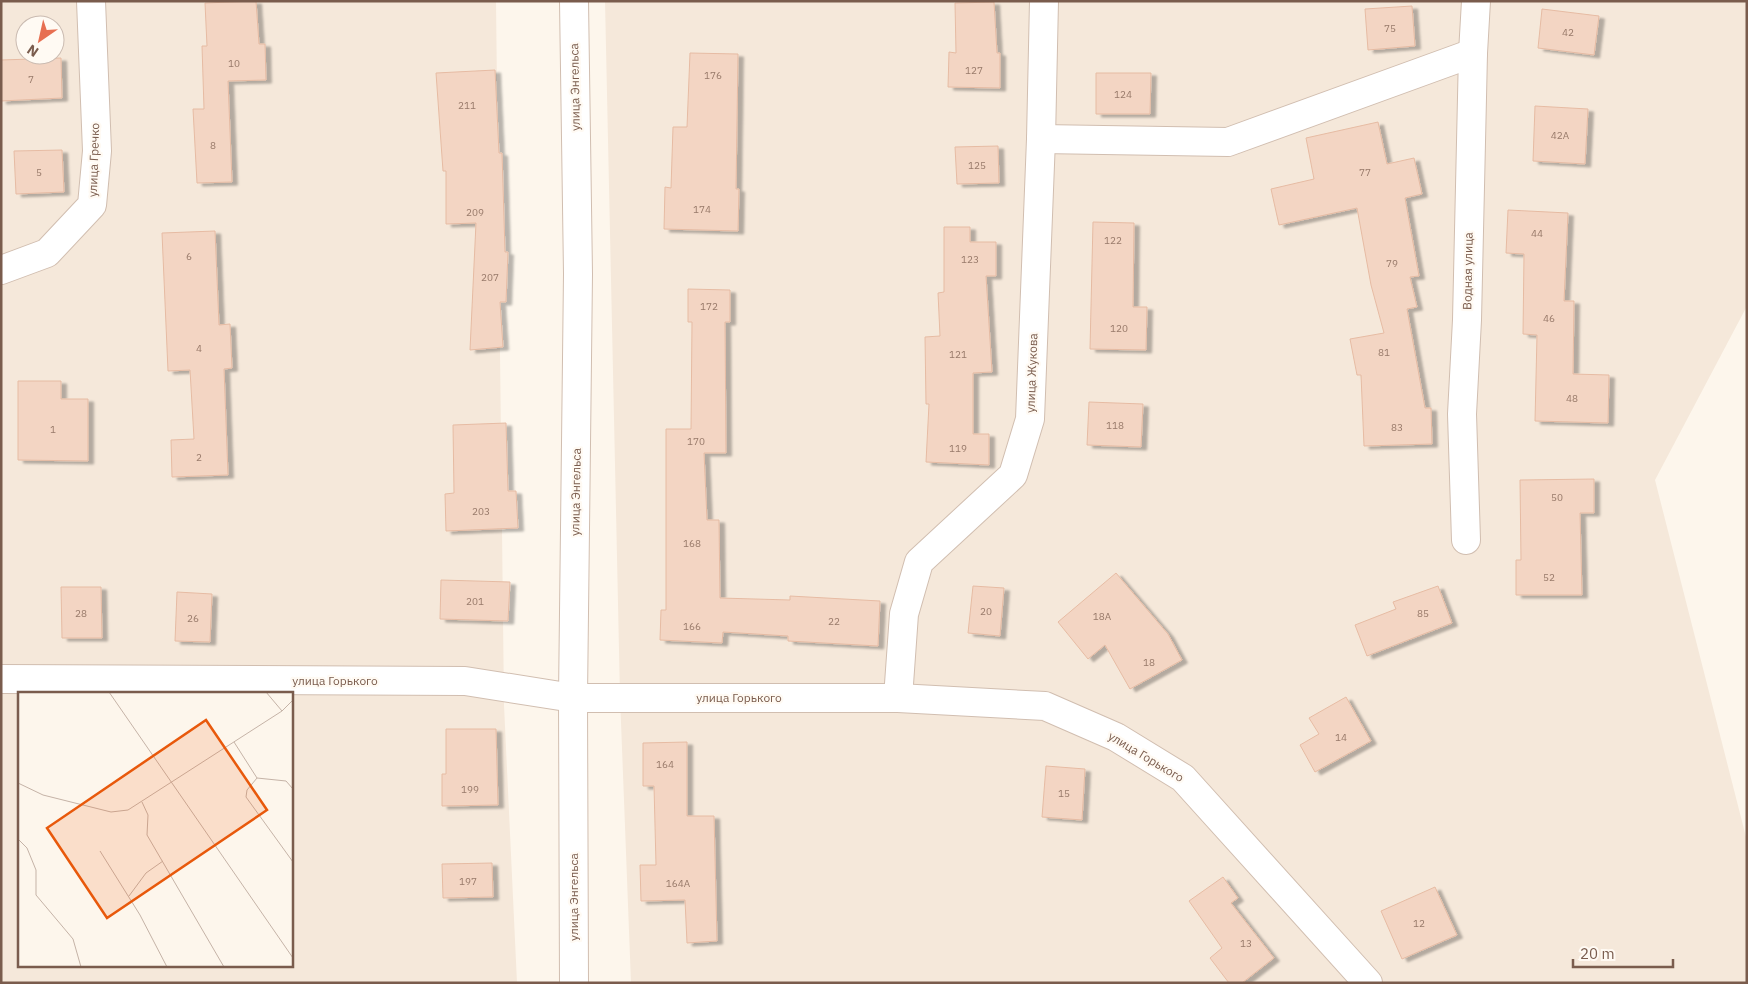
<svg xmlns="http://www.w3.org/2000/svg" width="1748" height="984" viewBox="0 0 1748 984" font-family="'IBM Plex Sans',sans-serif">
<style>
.residential{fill:#f5e8da;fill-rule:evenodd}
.building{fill:#f3d5c3;stroke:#e6bba3;filter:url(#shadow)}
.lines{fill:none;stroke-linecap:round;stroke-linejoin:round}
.minor-casing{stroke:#d1beb0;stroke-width:30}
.tertiary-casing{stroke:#d1beb0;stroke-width:30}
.minor{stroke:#fff;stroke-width:28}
.tertiary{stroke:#fff;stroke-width:28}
.labels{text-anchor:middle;stroke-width:4.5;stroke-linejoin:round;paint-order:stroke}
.number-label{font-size:10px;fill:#987a6a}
.street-label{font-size:12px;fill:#7a5c4d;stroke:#fffaf3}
.inset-road{fill:none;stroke:#c5b3a7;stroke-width:1}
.view{fill:#e8590c;fill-opacity:0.15;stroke:#e8590c;stroke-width:2.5}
.inset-edge{fill:none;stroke:#7a5c4d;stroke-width:2.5}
</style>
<defs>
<filter id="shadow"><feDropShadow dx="5.5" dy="3" stdDeviation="1" flood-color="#0004"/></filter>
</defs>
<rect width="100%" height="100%" fill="#fdf6ec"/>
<g class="residential">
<path d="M 1,1 L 496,1 L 504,705 L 517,983 L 1,983 ZM 25,25 L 55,25 L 55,55 L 25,55 ZM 19,693 L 291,693 L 291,965 L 19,965 Z"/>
<path d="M 605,1 L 1747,1 L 1747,306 L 1655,480 L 1747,841 L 1747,983 L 631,983 L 620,696 Z"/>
</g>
<g class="building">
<path d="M 256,1 L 259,44 L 265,44 L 266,80 L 228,81 L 232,182 L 197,183 L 193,109 L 204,109 L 202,46 L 207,46 L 205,3 Z"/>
<path d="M 994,2 L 997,53 L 1000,53 L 1000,88 L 948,87 L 949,52 L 956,53 L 955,3 Z"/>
<path d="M 1412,6 L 1415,46 L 1368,50 L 1365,9 Z"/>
<path d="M 1542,9 L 1599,16 L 1594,55 L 1538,48 Z"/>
<path d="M 690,53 L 738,54 L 736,189 L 739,189 L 738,231 L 664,229 L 665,187 L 671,188 L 673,127 L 687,127 Z"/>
<path d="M 61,58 L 62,98 L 1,101 L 1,60 Z"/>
<path d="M 495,70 L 499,153 L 502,153 L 505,252 L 508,252 L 506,302 L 500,302 L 503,347 L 470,350 L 476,223 L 446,224 L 446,171 L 443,171 L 436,73 Z"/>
<path d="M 1096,73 L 1151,73 L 1150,114 L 1096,114 Z"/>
<path d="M 1535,106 L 1588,109 L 1585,164 L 1533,161 Z"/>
<path d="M 1378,122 L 1387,164 L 1414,158 L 1422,194 L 1405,198 L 1419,276 L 1410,277 L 1417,307 L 1407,309 L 1425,408 L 1431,408 L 1432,444 L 1364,446 L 1361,375 L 1357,375 L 1350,339 L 1384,333 L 1371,285 L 1357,208 L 1279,225 L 1271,189 L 1314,179 L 1306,138 Z"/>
<path d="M 998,146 L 999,183 L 957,184 L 955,147 Z"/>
<path d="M 62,150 L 64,192 L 16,194 L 14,151 Z"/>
<path d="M 1508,210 L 1568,213 L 1564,301 L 1574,301 L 1573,374 L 1609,375 L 1608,423 L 1535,421 L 1537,335 L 1523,334 L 1524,254 L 1506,253 Z"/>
<path d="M 1093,222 L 1134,223 L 1133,307 L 1147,307 L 1146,350 L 1090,349 Z"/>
<path d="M 944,227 L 970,227 L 970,242 L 996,242 L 996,276 L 986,276 L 992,372 L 973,373 L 973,434 L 989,434 L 989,465 L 926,462 L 929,404 L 926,404 L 925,337 L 940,336 L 938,293 L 944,292 Z"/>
<path d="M 215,231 L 219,325 L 230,324 L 232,368 L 224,369 L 228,475 L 172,477 L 171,440 L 194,439 L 190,370 L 168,371 L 162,233 Z"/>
<path d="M 688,289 L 730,290 L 730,322 L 725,322 L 726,453 L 704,453 L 707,520 L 719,520 L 720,598 L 790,600 L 790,596 L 880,601 L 878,646 L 788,641 L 788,636 L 723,632 L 722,643 L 660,640 L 661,610 L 666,610 L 666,429 L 691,429 L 692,322 L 688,322 Z"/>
<path d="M 18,381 L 61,381 L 61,399 L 88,399 L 88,461 L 18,460 Z"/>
<path d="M 1089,402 L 1143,404 L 1141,447 L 1087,445 Z"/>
<path d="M 506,423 L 508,491 L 516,491 L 518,528 L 446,531 L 445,494 L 454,493 L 453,425 Z"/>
<path d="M 1594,479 L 1594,513 L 1580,513 L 1582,595 L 1516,595 L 1516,560 L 1521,560 L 1520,480 Z"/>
<path d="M 1116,573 L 1168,634 L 1182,660 L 1130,689 L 1105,645 L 1088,659 L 1058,622 Z"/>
<path d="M 441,580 L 510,582 L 508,621 L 440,619 Z"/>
<path d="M 973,586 L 1004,588 L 1000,636 L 968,633 Z"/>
<path d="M 1438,586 L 1452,623 L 1367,656 L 1355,625 L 1396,609 L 1393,602 Z"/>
<path d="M 61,587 L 101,587 L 102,638 L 62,638 Z"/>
<path d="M 177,592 L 212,594 L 210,642 L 175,641 Z"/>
<path d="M 1346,697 L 1371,741 L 1315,772 L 1300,745 L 1319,734 L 1309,718 Z"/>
<path d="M 446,729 L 496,729 L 498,805 L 442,806 L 442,774 L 446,774 Z"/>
<path d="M 687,742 L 687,816 L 714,816 L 717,941 L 687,943 L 685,900 L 641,901 L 640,865 L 656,865 L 654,786 L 643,786 L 643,743 Z"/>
<path d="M 1046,766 L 1085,769 L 1082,820 L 1042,817 Z"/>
<path d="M 492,863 L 493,897 L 443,898 L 442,864 Z"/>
<path d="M 1223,877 L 1238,898 L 1231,903 L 1274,958 L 1242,983 L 1229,983 L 1210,958 L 1222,948 L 1189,901 Z"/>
<path d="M 1435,887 L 1457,935 L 1402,959 L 1381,911 Z"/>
</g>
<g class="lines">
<g class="minor-casing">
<g id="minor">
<path d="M 1041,139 L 1228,142 L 1473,53"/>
<path d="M 1,270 L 47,253 L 92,205 L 97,151 L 91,1"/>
<path d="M 1466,540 L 1462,414 L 1467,320 L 1473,53 L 1476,1"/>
<path d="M 1,679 L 465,681 L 573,698 L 898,698 L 1045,706 L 1116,737 L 1183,778 L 1368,983"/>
<path d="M 898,698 L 904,614 L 919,562 L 1013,475 L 1030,419 L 1041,139 L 1044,1"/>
</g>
</g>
<g class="tertiary-casing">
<path id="tertiary" d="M 574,1 L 578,274 L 573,698 L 574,983"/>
</g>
<use href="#minor" class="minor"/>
<use href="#tertiary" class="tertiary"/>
</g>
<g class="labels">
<g class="number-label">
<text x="1390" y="32">75</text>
<text x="1568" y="36">42</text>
<text x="234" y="67">10</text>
<text x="974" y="74">127</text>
<text x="713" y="79">176</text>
<text x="31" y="83">7</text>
<text x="1123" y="98">124</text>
<text x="467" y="109">211</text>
<text x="1560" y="139">42А</text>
<text x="213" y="149">8</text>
<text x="977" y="169">125</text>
<text x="39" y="176">5</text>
<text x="1365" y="176">77</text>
<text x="702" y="213">174</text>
<text x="475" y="216">209</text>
<text x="1537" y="237">44</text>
<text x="1113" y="244">122</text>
<text x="189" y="260">6</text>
<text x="970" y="263">123</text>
<text x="1392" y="267">79</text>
<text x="490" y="281">207</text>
<text x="709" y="310">172</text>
<text x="1549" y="322">46</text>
<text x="1119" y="332">120</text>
<text x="199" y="352">4</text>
<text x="1384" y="356">81</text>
<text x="958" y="358">121</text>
<text x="1572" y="402">48</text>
<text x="1115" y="429">118</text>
<text x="1397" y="431">83</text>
<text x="53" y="433">1</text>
<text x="696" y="445">170</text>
<text x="958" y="452">119</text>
<text x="199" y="461">2</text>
<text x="1557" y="501">50</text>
<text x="481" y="515">203</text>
<text x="692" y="547">168</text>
<text x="1549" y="581">52</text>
<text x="475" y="605">201</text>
<text x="986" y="615">20</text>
<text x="81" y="617">28</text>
<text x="1423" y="617">85</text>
<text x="1102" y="620">18А</text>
<text x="193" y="622">26</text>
<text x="834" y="625">22</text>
<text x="692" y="630">166</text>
<text x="1149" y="666">18</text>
<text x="1341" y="741">14</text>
<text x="665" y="768">164</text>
<text x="470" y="793">199</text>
<text x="1064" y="797">15</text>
<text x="468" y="885">197</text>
<text x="678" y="887">164А</text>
<text x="1419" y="927">12</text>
<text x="1246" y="947">13</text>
</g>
<g class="street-label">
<text transform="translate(575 87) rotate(-91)" y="4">улица Энгельса</text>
<text transform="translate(94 160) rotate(-88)" y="4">улица Гречко</text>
<text transform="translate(1468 271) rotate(-89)" y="4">Водная улица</text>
<text transform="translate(1032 373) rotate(-88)" y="4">улица Жукова</text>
<text transform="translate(576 492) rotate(-89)" y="4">улица Энгельса</text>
<text x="335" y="685">улица Горького</text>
<text x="739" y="702">улица Горького</text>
<text transform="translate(1146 757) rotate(31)" y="4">улица Горького</text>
<text transform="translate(574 897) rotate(-90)" y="4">улица Энгельса</text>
</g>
</g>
<g transform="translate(18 692)">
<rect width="275" height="275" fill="#fdf6ec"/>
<path class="inset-road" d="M 91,0 L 275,266M 248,0 L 264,19M 216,50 L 239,86 L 268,89 L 275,97M 239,86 L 229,98 L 228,105 L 275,170M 0,91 L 25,103 L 93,120 L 110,118 L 264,19 L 275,8M 124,110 L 130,123 L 129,143 L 206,275M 0,147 L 9,156 L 18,178 L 18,203 L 55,247 L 63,275M 82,159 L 122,223 L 149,275M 111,204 L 128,181 L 145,169"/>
<path class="view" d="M 188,28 L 249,118 L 89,226 L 29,136 Z"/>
<rect width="275" height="275" class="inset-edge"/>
</g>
<rect width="1748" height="984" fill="none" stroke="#7a5c4d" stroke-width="5"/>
<g transform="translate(40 40) rotate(214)"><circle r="24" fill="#fffaf3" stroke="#cabbb1"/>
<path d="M0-4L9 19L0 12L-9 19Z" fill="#e76f51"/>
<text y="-8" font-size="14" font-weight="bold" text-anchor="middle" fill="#7a5c4d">N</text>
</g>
<path d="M1573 959v8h100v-8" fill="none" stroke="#7a5c4d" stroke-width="2.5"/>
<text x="1580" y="959" font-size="15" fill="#7a5c4d" stroke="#fffaf3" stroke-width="4" paint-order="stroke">20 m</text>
</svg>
